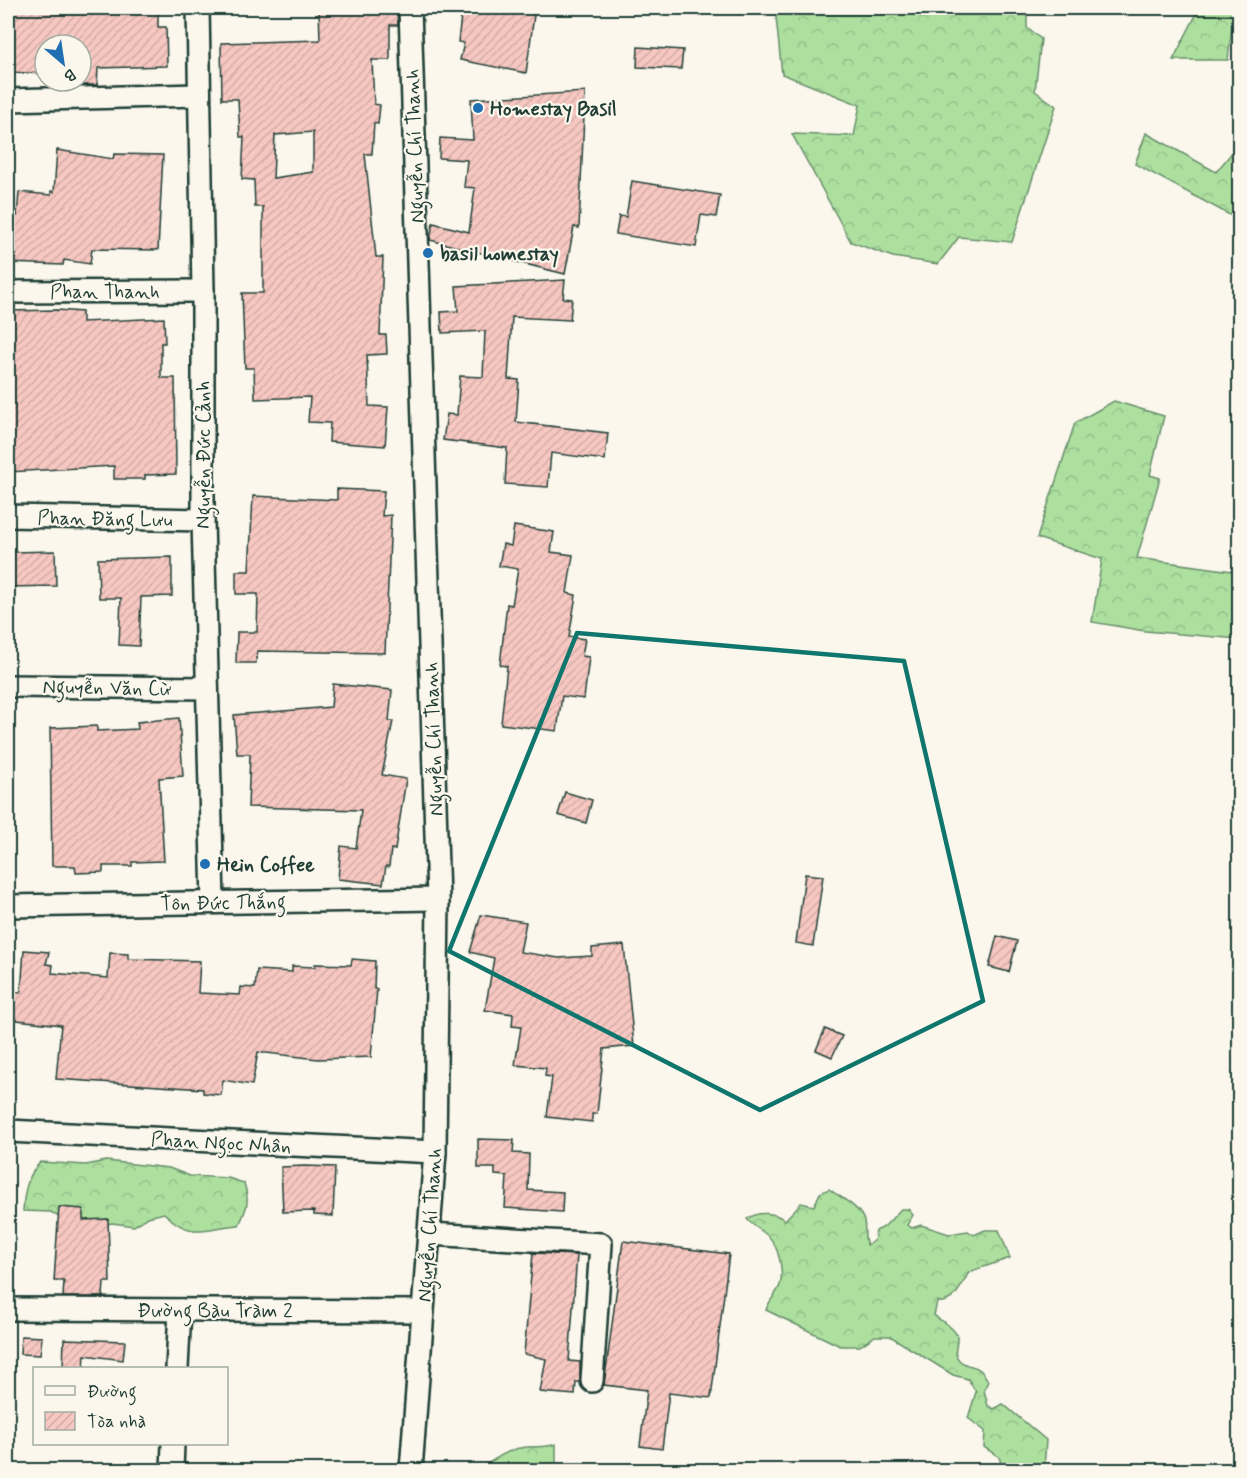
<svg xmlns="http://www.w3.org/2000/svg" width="1247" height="1478" viewBox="0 0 1247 1478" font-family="Mynerve,sans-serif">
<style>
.forest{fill:url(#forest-crowns);stroke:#668e6a;stroke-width:1.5}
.building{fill:url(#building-hatch);stroke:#1f3d34;stroke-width:1.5;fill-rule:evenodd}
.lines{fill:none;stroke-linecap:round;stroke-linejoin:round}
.minor-casing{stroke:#1f3d34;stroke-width:26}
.minor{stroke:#fbf7ec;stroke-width:21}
.marked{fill:none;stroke:#0f766e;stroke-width:4.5;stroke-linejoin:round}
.poi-dot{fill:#1f6fb2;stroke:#fbf7ec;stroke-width:2}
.labels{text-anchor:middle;stroke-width:4.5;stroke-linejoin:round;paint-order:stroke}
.poi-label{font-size:20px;font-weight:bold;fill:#1f3d34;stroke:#fbf7ec;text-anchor:start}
.street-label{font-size:20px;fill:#1f3d34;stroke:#fbf7ec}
</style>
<defs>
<pattern id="forest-crowns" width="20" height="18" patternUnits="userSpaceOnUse" patternTransform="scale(1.5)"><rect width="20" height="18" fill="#addf9f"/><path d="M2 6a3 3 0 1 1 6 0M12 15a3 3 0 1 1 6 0" fill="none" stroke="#94c08a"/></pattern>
<pattern id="building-hatch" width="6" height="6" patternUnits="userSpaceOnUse" patternTransform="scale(1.5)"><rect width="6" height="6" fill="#f7c7c1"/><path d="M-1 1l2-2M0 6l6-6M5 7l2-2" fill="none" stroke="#d3aca6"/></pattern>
</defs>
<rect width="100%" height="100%" fill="#fbf7ec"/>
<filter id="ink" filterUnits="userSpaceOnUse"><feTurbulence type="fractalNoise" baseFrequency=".0167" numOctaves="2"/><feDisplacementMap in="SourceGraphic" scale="12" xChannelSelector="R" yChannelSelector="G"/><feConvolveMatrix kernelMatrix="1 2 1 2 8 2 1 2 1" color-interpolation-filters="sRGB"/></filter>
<g filter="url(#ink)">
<g class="forest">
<path d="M 775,8 L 1027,8 L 1027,28 L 1041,39 L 1035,91 L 1056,106 L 1012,242 L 959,237 L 938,264 L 893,257 L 851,242 L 792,134 L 854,136 L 860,105 L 782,74 Z"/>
<path d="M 1172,8 L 1234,8 L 1228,60 L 1173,60 L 1197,13 Z"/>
<path d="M 1146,133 L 1216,172 L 1239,144 L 1239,220 L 1135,164 Z"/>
<path d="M 1114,401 L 1164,416 L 1150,475 L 1160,478 L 1137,558 L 1239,572 L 1239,639 L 1145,631 L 1092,622 L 1102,559 L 1037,538 L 1075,423 Z"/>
<path d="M 106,1161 L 169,1168 L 190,1176 L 228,1178 L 244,1183 C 250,1202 247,1208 239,1225 C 205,1227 192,1241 164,1213 L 148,1217 L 134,1226 L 112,1223 L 92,1227 L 70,1224 L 51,1212 L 23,1211 C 24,1191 27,1177 40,1162 L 86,1165 Z"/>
<path d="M 829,1189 C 840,1197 860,1207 864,1221 C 866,1230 863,1236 867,1245 L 874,1241 L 876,1231 L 884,1227 L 901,1209 L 908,1209 L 913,1215 L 907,1225 L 912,1228 L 921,1225 L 949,1234 L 968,1231 L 974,1235 L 985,1230 L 999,1230 L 1010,1258 L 969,1272 C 961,1286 955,1304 937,1302 L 934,1315 C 940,1321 956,1328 957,1337 C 958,1346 952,1352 959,1360 C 971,1371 977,1360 988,1381 L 984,1390 L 988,1406 L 994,1409 L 1003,1404 L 1046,1440 L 1044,1470 L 1003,1470 L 999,1457 L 984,1447 L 985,1431 L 968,1418 L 976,1392 L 968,1379 L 953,1375 L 890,1336 L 875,1336 L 860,1346 L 840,1346 L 766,1310 C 769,1300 777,1294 780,1285 C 784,1272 779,1246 768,1236 C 761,1230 753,1226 747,1219 C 758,1211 774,1212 785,1220 L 801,1203 L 814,1206 L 820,1193 Z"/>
<path d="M 556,1444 L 556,1470 L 483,1470 L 483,1466 C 498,1458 509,1448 527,1447 C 538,1446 545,1448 556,1444 Z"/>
</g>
<g class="building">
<path d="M 8,8 L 158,10 L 158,27 L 166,27 L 167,66 L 98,68 L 97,85 L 81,85 L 81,45 L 45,45 L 45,74 L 8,72 Z"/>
<path d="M 319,8 L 397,8 L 398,25 L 390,25 L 390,60 L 372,60 L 374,104 L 380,105 L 378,124 L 374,123 L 372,154 L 365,154 L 376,257 L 383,257 L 380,335 L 386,335 L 387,354 L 367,355 L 369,406 L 388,407 L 385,446 L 329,442 L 330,423 L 308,422 L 310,397 L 255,399 L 254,368 L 245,368 L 242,293 L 263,293 L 263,207 L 255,207 L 254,180 L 242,179 L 244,137 L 240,137 L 238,99 L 222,99 L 221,43 L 320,40 ZM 313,132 L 313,172 L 273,178 L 275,135 Z"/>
<path d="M 462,8 L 535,8 L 526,73 L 460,60 L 464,43 L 458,42 Z"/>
<path d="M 638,47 L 683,50 L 681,69 L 637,67 Z"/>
<path d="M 585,92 L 579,228 L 574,227 L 565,274 L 430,240 L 433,223 L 469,232 L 475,188 L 464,187 L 467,160 L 439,158 L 440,138 L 473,140 L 471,99 Z"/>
<path d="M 57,150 L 113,159 L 114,154 L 163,155 L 158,250 L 92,249 L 90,264 L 64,260 L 63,265 L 8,263 L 8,215 L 17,216 L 19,192 L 51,195 L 51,191 L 54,192 Z"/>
<path d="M 632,181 L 720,195 L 716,217 L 701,215 L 696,247 L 616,234 L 619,216 L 626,217 Z"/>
<path d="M 565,280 L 563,298 L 572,299 L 570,320 L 512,317 L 508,379 L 519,380 L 516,422 L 608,433 L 605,460 L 551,453 L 548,487 L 505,484 L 507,448 L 443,440 L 447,414 L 457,415 L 460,376 L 483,377 L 485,331 L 442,333 L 441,312 L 458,311 L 456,286 Z"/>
<path d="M 57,310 L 82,312 L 82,322 L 164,318 L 165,343 L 161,343 L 161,378 L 175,378 L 176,474 L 145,475 L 145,479 L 114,479 L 114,466 L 8,472 L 8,311 Z"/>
<path d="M 337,489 L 384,491 L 382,516 L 391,515 L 385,653 L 257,651 L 256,663 L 236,663 L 237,632 L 257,632 L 258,594 L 236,594 L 236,571 L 249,571 L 253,496 L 337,500 Z"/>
<path d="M 514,526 L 554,532 L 551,552 L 573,555 L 567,593 L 576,595 L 569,637 L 585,639 L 582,656 L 589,657 L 584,699 L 562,696 L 557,731 L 501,724 L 507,666 L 500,665 L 507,604 L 512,605 L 518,569 L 499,566 L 503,544 L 511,546 Z"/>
<path d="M 55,551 L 56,586 L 8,587 L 8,562 L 13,562 L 13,552 Z"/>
<path d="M 172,557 L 172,596 L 141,597 L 139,646 L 119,645 L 121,598 L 99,598 L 98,559 Z"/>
<path d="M 333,684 L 392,690 L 389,721 L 393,721 L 382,775 L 406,779 L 395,850 L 391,849 L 389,867 L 386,866 L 383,884 L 338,879 L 341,846 L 356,848 L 361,810 L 248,807 L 250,754 L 237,754 L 234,715 L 331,707 Z"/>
<path d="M 179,718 L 183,776 L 159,778 L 164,861 L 132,862 L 132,866 L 103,866 L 103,872 L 76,873 L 75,866 L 52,866 L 50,728 L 97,726 L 97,731 L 138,729 L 137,722 Z"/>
<path d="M 565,792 L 592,800 L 586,823 L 558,815 Z"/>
<path d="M 805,874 L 823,876 L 813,946 L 796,943 Z"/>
<path d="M 481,915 L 526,922 L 520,952 L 559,958 L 592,956 L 592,948 L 624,945 L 634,1046 L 604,1049 L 597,1114 L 592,1114 L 592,1122 L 547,1117 L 552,1077 L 545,1076 L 546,1068 L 515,1065 L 521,1027 L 512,1026 L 513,1014 L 485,1010 L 494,958 L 470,952 Z"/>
<path d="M 997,936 L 1017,941 L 1009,972 L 989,967 Z"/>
<path d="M 24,950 L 49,952 L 46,964 L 53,965 L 52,973 L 108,978 L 110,953 L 128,954 L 128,959 L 200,961 L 198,993 L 240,995 L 241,987 L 255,988 L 257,970 L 292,972 L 292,966 L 315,967 L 315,964 L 351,965 L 352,959 L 375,961 L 374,989 L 377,989 L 371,1057 L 318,1059 L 258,1052 L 252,1085 L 223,1080 L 221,1095 L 203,1093 L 203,1089 L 56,1079 L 61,1025 L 8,1019 L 8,992 L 21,992 Z"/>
<path d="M 825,1029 L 842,1036 L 832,1057 L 816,1050 Z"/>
<path d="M 478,1139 L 514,1140 L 513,1153 L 529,1154 L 528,1190 L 563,1192 L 562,1212 L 505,1208 L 507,1176 L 495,1175 L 495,1168 L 478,1168 Z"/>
<path d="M 305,1166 L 335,1167 L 333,1216 L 314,1215 L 314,1211 L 283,1212 L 281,1167 Z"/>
<path d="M 59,1207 L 83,1209 L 83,1220 L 108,1219 L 110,1282 L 104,1282 L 103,1297 L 63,1297 L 64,1281 L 54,1281 Z"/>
<path d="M 623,1241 L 729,1254 L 711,1398 L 669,1393 L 662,1449 L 640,1446 L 647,1390 L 604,1385 Z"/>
<path d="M 533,1253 L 577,1255 L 569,1361 L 580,1362 L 580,1382 L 576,1382 L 575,1395 L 540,1392 L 546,1359 L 524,1354 Z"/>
<path d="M 21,1336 L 42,1337 L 40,1355 L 20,1354 Z"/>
<path d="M 64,1339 L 125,1341 L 123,1360 L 85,1355 L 84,1368 L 63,1368 Z"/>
</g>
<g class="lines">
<g class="minor-casing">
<g id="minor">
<path d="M 198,8 L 203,291 L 203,520 L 213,902"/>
<path d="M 410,8 L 438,899 L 435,1152 L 411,1470"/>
<path d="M 8,100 L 198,95"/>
<path d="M 8,292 L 203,291"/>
<path d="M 8,516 L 203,520"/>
<path d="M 8,686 L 207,688"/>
<path d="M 8,906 L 438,899"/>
<path d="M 8,1131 L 435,1152"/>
<path d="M 429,1234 L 601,1244 L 592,1381"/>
<path d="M 8,1309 L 423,1311"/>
<path d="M 177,1368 L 180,1310"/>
<path d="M 172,1470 L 173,1444"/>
</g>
</g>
<use href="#minor" class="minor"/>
</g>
</g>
<path class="marked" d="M 577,633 L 904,661 L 983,1001 L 760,1110 L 449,951 Z"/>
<g class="poi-dot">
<circle cx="478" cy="108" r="6"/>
<circle cx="428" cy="253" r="6"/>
<circle cx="205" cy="864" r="6"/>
</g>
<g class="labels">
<g class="poi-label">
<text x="490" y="115">Homestay Basil</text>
<text x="440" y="260">basil homestay</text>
<text x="217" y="871">Hein Coffee</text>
</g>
<g class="street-label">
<text transform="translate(414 146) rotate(-92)" y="7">Nguyễn Chí Thanh</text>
<text x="105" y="298">Phan Thanh</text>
<text transform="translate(203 455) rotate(-90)" y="7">Nguyễn Đức Cảnh</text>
<text transform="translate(105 518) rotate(1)" y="7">Phan Đăng Lưu</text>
<text transform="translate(107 687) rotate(1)" y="7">Nguyễn Văn Cừ</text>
<text transform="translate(433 739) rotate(-92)" y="7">Nguyễn Chí Thanh</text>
<text transform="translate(223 902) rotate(-1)" y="7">Tôn Đức Thắng</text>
<text transform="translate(221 1142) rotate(3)" y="7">Phan Ngọc Nhân</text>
<text transform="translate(429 1225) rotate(-86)" y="7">Nguyễn Chí Thanh</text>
<text x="215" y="1317">Đường Bàu Tràm 2</text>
</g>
</g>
<rect width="1247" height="1478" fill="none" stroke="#fbf7ec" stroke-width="30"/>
<rect x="15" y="15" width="1217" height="1448" fill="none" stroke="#1f3d34" stroke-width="2" filter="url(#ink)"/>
<rect x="33" y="1367" width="195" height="78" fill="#fbf7ec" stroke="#a3ada2" stroke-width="1.5"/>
<rect x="45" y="1386" width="30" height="9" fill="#fbf7ec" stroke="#a3ada2" stroke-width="1.5"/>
<text x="87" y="1397" font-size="18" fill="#1f3d34">Đường</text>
<rect x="45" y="1412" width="30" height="18" fill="url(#building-hatch)" stroke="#a3ada2" stroke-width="1.5"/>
<text x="87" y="1427" font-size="18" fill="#1f3d34">Tòa nhà</text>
<g transform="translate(63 63) rotate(151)"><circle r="28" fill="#fbf7ec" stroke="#a3ada2" stroke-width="1.5"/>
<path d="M0-4.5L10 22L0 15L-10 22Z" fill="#1f6fb2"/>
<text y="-9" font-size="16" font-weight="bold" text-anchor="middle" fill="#1f3d34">B</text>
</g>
</svg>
